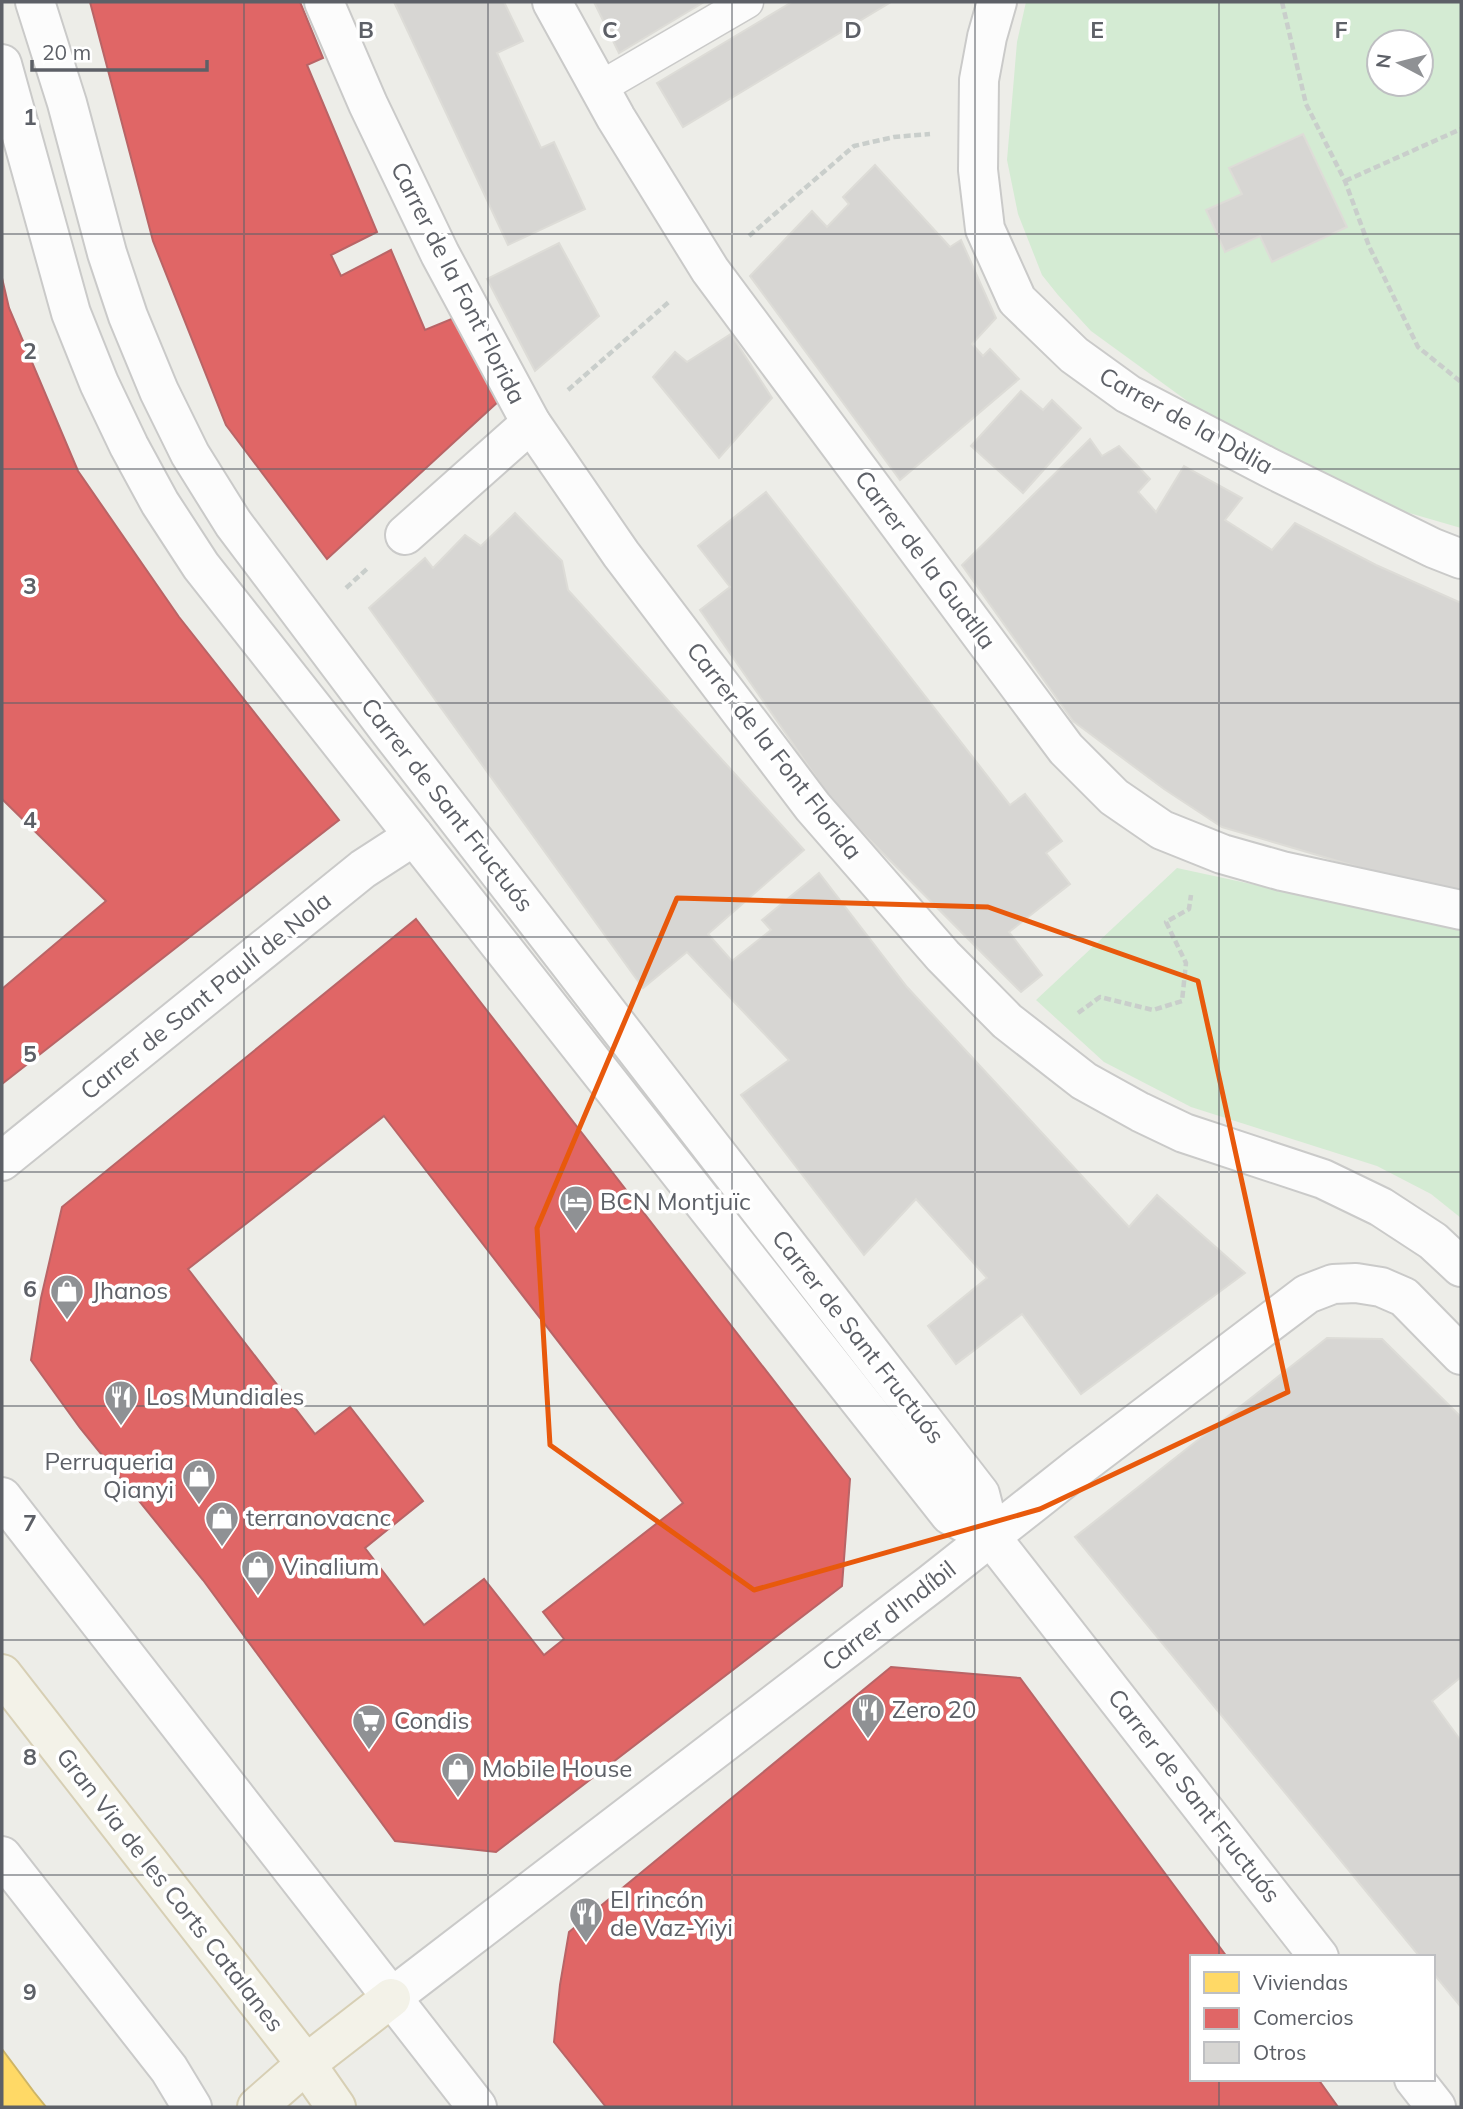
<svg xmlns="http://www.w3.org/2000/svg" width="1463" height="2109" viewBox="0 0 1463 2109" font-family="Mulish,sans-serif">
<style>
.green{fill:#d4ebd3;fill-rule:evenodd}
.homes{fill:#ffd966;stroke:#ceb566;stroke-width:2}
.shops{fill:#e06666;stroke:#b96466;stroke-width:2;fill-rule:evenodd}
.building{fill:#d7d6d3;stroke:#dddcd7;stroke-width:2}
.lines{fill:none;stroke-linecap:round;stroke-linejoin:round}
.lane-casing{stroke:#cacac9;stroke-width:35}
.street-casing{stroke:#cacac9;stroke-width:42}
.primary-casing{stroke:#d7cfb4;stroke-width:42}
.path{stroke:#c9cecb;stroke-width:4.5;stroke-dasharray:7 3.5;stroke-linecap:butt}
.lane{stroke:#fcfcfc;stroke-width:32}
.street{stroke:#fcfcfc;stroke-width:38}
.primary{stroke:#f3f2e8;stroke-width:38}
.marked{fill:none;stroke:#e8590c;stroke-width:5;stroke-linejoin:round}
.grid{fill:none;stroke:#5d6067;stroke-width:2;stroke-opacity:0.55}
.labels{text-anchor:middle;stroke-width:7;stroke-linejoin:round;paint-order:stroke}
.street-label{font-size:24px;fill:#5d6067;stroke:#fff}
.poi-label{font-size:24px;fill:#5d6067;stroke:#fff;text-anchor:start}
.grid-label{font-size:23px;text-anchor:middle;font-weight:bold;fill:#5d6067;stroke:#fff;stroke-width:7;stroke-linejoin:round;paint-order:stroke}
</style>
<rect width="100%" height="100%" fill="#edede8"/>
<g class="green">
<path d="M 1026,2 L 1461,2 L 1461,528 L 1385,506 L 1212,419 L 1091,331 L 1058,295 L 1042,275 L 1018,214 L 1007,160 L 1017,42 ZM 1379,42 L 1421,42 L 1421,84 L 1379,84 Z"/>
<path d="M 1177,868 L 1461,929 L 1461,1218 L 1431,1194 L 1377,1166 L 1191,1107 L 1104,1062 L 1036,1000 Z"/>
</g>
<path class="homes" d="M 2,2049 L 34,2092 L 46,2107 L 2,2107 Z"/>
<g class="shops">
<path d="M 90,2 L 300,2 L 323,58 L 307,65 L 377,232 L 331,255 L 341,276 L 391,250 L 425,330 L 454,318 L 501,399 L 327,559 L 226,425 L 153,241 Z"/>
<path d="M 2,278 L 9,308 L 78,471 L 179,617 L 339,820 L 2,1084 L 2,989 L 106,901 L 2,799 Z"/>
<path d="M 416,919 L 850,1479 L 842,1586 L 496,1852 L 395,1841 L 203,1580 L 80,1428 L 31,1360 L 41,1298 L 62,1207 ZM 384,1116 L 683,1503 L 543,1612 L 564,1639 L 544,1655 L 484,1579 L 424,1625 L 365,1548 L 423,1501 L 350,1407 L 315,1434 L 188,1269 Z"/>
<path d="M 891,1667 L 1020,1678 L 1227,1957 L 1192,1957 L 1192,2079 L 1318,2079 L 1338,2107 L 606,2107 L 554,2042 L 560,1985 L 569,1932 Z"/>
</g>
<g class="building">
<path d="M 394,2 L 504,2 L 523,41 L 497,53 L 541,148 L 554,142 L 585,209 L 508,245 Z"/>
<path d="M 594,2 L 704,2 L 619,53 Z"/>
<path d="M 792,2 L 891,2 L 683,127 L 657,83 Z"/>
<path d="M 1303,134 L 1347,227 L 1272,262 L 1260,236 L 1225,252 L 1206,210 L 1242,194 L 1229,168 Z"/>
<path d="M 875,165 L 950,247 L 961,240 L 996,318 L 972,344 L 983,356 L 990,349 L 1019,379 L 900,480 L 750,276 L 812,211 L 827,227 L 849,204 L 843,197 Z"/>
<path d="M 559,243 L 599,316 L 535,371 L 487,279 Z"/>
<path d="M 731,334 L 772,398 L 719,458 L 653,377 L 675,352 L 687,362 Z"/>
<path d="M 1021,391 L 1043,410 L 1052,400 L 1081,428 L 1023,493 L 971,446 Z"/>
<path d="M 1090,439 L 1102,456 L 1119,446 L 1150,479 L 1138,492 L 1156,512 L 1184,466 L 1242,498 L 1225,520 L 1272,550 L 1295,523 L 1376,565 L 1461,603 L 1461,893 L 1385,875 L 1222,827 L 1164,789 L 1073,721 L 962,565 Z"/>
<path d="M 766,492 L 1010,805 L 1025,794 L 1062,841 L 1046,853 L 1070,884 L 1009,932 L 1042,975 L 1021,992 L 836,806 L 700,610 L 730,587 L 698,546 Z"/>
<path d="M 515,513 L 562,561 L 568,590 L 804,850 L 708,934 L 732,961 L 771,930 L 762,920 L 819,873 L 907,987 L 1129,1227 L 1157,1195 L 1245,1273 L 1081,1394 L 1022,1314 L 956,1364 L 928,1326 L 987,1278 L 916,1199 L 864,1255 L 741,1095 L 789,1060 L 687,952 L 643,988 L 369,608 L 425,558 L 433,568 L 465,535 L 481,546 Z"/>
<path d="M 1327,1338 L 1382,1339 L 1461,1417 L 1461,1677 L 1432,1701 L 1461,1741 L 1461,2007 L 1433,1973 L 1433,1957 L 1420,1957 L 1075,1537 Z"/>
</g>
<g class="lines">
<g class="lane-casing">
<path id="lane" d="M 601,87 L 747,2"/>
</g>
<g class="street-casing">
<g id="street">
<path d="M 35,2 L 67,103 L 107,253 L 128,316 L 159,391 L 190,454 L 233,523 L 388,729 L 980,1494 L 991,1537"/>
<path d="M 324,2 L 368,104 L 440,254 L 531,423 L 621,554 L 813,807 L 943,956 L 1007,1021 L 1084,1081 L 1140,1112 L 1184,1133 L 1323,1179 L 1381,1207 L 1433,1241 L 1461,1267"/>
<path d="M 552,2 L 616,118 L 710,270 L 1066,749 L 1114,797 L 1162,830 L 1222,854 L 1282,871 L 1461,910"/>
<path d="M 997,2 L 987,37 L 979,80 L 978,170 L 985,229 L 1017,300 L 1074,355 L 1128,394 L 1268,467 L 1433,548 L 1461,559"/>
<path d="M 2,64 L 71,313 L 99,383 L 129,446 L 160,503 L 201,566 L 950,1515 L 991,1537 L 1319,1957"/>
<path d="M 405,535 L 531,423"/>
<path d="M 2,1161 L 363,869 L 414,836"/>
<path d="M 2,1497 L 477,2107"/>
<path d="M 2,1856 L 169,2069 L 192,2107"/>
<path d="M 391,1998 L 932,1583 L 1080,1466 L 1307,1294 L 1333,1284 L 1356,1283 L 1381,1287 L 1404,1297 L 1461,1355"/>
<path d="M 1414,2079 L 1436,2107"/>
</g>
</g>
<g class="primary-casing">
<g id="primary">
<path d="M 2,1674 L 306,2064 L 336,2107"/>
<path d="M 257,2107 L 306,2064 L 391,1998"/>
</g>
</g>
<g class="path">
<path d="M 1282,2 L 1306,104 L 1345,181 L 1369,246 L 1418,347 L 1461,382"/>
<path d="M 1345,181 L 1461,129"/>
<path d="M 749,236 L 854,146 L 894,137 L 930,134"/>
<path d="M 568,390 L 670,301"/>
<path d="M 346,588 L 368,568"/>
<path d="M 1078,1013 L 1100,997 L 1153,1010 L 1182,1001 L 1186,963 L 1166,922 L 1189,909 L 1191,895"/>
</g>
<use href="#lane" class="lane"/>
<use href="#street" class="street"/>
<use href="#primary" class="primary"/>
</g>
<path class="marked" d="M 677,898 L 988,907 L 1198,981 L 1288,1392 L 1040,1509 L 754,1590 L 550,1445 L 537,1228 Z"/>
<path class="grid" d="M 244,2 L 244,2107M 488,2 L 488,2107M 732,2 L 732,2107M 975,2 L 975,2107M 1219,2 L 1219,1957M 2,234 L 1461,234M 2,469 L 1461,469M 2,703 L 1461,703M 2,937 L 1461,937M 2,1172 L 1461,1172M 2,1406 L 1461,1406M 2,1640 L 1461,1640M 2,1875 L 1461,1875M 1219,2079 L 1219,2107"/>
<defs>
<g id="hotel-pin" transform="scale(1.75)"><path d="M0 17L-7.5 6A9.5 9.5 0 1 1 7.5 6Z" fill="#8f9194" stroke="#fff"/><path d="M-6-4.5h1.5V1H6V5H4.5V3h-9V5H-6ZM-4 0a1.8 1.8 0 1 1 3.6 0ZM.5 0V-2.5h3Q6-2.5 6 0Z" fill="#fff"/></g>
<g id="shop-pin" transform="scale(1.75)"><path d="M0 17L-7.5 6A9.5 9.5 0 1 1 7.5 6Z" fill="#8f9194" stroke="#fff"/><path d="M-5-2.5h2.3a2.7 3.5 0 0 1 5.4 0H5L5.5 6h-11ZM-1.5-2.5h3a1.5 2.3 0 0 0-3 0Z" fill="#fff"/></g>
<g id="restaurant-pin" transform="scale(1.75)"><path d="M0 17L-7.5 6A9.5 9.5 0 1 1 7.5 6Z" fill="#8f9194" stroke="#fff"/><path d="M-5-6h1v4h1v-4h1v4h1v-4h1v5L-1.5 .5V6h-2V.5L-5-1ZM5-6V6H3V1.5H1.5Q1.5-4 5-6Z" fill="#fff"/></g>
<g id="supermarket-pin" transform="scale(1.75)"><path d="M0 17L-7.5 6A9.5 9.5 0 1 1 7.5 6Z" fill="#8f9194" stroke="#fff"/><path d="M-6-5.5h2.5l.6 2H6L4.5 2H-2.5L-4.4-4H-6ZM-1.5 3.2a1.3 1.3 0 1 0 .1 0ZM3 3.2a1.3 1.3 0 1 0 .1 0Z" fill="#fff"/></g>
</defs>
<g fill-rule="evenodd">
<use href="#hotel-pin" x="576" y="1202"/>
<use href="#shop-pin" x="67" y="1291"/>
<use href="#restaurant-pin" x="121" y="1397"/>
<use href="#shop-pin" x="199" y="1476"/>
<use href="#shop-pin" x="222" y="1518"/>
<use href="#shop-pin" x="258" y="1567"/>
<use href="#restaurant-pin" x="868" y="1710"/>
<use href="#supermarket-pin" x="369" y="1721"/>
<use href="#shop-pin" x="458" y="1769"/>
<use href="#restaurant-pin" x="586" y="1914"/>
</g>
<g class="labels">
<g class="street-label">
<text transform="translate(458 283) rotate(63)" y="8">Carrer de la Font Florida</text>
<text transform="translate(1186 421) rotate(29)" y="8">Carrer de la Dàlia</text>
<text transform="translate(925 560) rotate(53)" y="8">Carrer de la Guatlla</text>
<text transform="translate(774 751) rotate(52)" y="8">Carrer de la Font Florida</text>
<text transform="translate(447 805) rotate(52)" y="8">Carrer de Sant Fructuós</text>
<text transform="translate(206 996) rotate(-39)" y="8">Carrer de Sant Paulí de Nola</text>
<text transform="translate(858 1337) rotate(52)" y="8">Carrer de Sant Fructuós</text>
<text transform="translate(889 1616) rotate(-38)" y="8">Carrer d'Indíbil</text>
<text transform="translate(1194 1796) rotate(52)" y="8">Carrer de Sant Fructuós</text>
<text transform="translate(170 1890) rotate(52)" y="8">Gran Via de les Corts Catalanes</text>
</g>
<g class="poi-label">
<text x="600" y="1210">BCN Montjuïc</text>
<text x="92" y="1299">Jhanos</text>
<text x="146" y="1405">Los Mundiales</text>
<text x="174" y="1470" text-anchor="end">Perruqueria<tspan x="174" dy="28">Qianyi</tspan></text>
<text x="246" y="1526">terranovacnc</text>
<text x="282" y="1575">Vinalium</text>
<text x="892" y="1718">Zero 20</text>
<text x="394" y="1729">Condis</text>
<text x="482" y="1777">Mobile House</text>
<text x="610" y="1908">El rincón<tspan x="610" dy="28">de Vaz-Yiyi</tspan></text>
</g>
</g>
<g class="grid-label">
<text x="366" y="38">B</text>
<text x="610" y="38">C</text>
<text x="853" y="38">D</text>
<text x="1097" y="38">E</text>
<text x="1341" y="38">F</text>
<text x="30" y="125">1</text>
<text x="30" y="359">2</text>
<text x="30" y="594">3</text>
<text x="30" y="828">4</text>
<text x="30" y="1062">5</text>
<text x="30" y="1297">6</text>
<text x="30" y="1531">7</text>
<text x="30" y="1765">8</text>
<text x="30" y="2000">9</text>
</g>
<rect width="1463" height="2109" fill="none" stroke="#5d6067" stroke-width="7"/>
<rect x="1190" y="1955" width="245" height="126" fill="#ffffff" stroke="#bebfc2" stroke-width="2"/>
<rect x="1204" y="1972" width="35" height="21" fill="#ffd966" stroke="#bebfc2" stroke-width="2"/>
<text x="1253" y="1990" font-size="21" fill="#5d6067">Viviendas</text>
<rect x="1204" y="2008" width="35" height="21" fill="#e06666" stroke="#bebfc2" stroke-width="2"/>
<text x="1253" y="2025" font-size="21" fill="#5d6067">Comercios</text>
<rect x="1204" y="2042" width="35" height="21" fill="#d7d6d3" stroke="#bebfc2" stroke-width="2"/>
<text x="1253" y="2060" font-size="21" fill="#5d6067">Otros</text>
<g transform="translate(1400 63) rotate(277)"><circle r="33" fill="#ffffff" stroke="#bebfc2" stroke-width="2"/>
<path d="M0-5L12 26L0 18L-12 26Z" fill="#8f9194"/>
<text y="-10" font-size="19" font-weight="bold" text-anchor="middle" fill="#5d6067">N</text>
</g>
<path d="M32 60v10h175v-10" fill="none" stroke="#5d6067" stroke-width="3.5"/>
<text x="42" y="60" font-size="21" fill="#5d6067" stroke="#ffffff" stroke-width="5" paint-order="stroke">20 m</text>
</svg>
